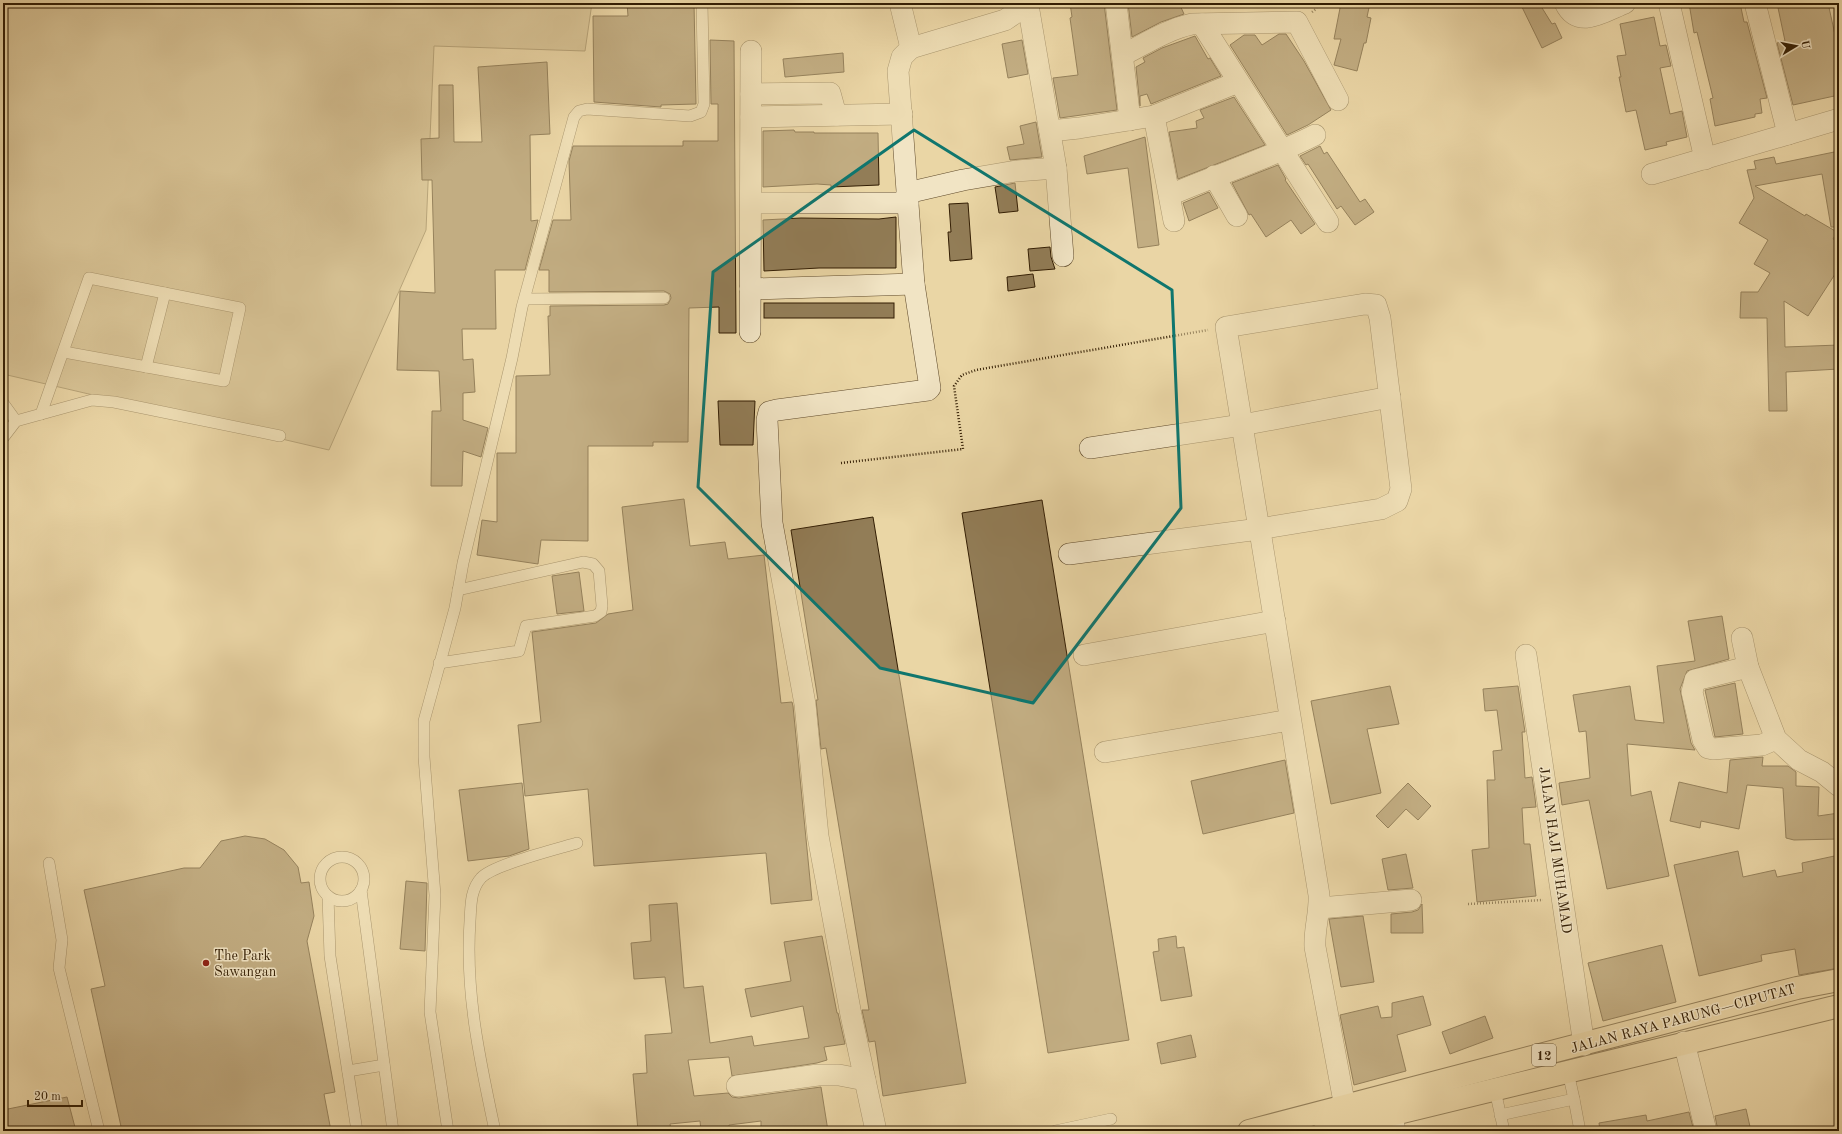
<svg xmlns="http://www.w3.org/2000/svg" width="1842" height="1134" viewBox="0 0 1842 1134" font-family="'Old Standard TT',serif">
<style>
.green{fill:#cbb789;stroke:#7e6a46}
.building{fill:#927d57;stroke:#321d03}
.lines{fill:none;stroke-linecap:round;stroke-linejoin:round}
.service-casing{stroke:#604b2c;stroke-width:12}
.minor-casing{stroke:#604b2c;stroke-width:22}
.trunk-casing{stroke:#321d03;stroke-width:24}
.path{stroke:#321d03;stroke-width:2.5;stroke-dasharray:1 2;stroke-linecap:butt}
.service{stroke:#f1e4c4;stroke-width:11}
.minor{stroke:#f1e4c4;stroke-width:21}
.trunk{stroke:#ead6a5;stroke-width:22}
.marked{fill:none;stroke:#0f766e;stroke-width:3;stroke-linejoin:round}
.poi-dot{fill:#8f2418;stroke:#f1e4c4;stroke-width:1.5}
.labels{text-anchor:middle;stroke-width:3;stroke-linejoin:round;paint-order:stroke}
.shield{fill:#f1e4c4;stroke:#6b593d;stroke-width:1}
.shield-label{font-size:13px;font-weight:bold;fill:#321d03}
.street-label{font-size:14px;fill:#321d03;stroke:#f1e4c4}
.poi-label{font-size:14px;fill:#321d03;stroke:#f1e4c4;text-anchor:start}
</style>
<rect width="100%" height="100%" fill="#ead6a5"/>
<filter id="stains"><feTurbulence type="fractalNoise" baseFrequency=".005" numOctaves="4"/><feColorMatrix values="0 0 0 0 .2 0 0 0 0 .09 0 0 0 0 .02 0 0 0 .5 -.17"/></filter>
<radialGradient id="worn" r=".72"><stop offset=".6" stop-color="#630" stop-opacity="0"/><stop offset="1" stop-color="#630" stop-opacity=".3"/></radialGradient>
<path class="green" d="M 3,3 L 592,3 L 585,51 L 434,46 L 426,230 L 329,450 L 3,374 Z"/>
<g class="building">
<path d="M 627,3 L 694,3 L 696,104 L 661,105 L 661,107 L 594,102 L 593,16 L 628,16 Z"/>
<path d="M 1070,3 L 1104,3 L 1117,110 L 1060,118 L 1053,78 L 1078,75 L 1070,18 L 1072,17 Z"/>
<path d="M 1128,3 L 1179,3 L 1184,14 L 1161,22 L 1132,37 Z"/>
<path d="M 1341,3 L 1370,3 L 1367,17 L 1371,18 L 1366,43 L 1364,43 L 1357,71 L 1334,65 L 1341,39 L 1334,39 Z"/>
<path d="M 1520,3 L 1539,3 L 1552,24 L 1555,23 L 1562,38 L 1542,48 Z"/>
<path d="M 1689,3 L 1740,3 L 1744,22 L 1747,22 L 1767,98 L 1760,99 L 1762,113 L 1755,114 L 1755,117 L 1715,126 L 1710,99 L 1713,98 L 1697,32 L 1694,33 Z"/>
<path d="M 1777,3 L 1828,3 L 1839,53 L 1839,95 L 1793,105 L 1777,43 L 1785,41 Z"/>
<path d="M 1654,17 L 1660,46 L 1666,45 L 1671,66 L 1660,68 L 1670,114 L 1682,111 L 1687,137 L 1666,142 L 1667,145 L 1645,150 L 1636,110 L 1626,112 L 1619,77 L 1621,77 L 1617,56 L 1626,55 L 1620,24 Z"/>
<path d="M 1279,34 L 1286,34 L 1304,61 L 1331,110 L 1308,125 L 1287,135 L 1230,45 L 1244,35 L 1255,35 L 1262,45 Z"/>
<path d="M 1195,36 L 1208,59 L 1210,58 L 1221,76 L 1151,104 L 1147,94 L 1140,96 L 1140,106 L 1136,67 L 1145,62 L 1143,58 L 1162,48 Z"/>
<path d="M 710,40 L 734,41 L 736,333 L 719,333 L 719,307 L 689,308 L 688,442 L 653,442 L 653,446 L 588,446 L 588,541 L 541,540 L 538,564 L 477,555 L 482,520 L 497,522 L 497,453 L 516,453 L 516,376 L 550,375 L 548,316 L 550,316 L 550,306 L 664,305 L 668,304 L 671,298 L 670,294 L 664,291 L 549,292 L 549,270 L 539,270 L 553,220 L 571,220 L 569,161 L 573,146 L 683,146 L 683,141 L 718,141 L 718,104 L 711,104 Z"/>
<path d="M 1022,40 L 1028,74 L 1008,78 L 1002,44 Z"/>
<path d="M 843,53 L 844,72 L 785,77 L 783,59 Z"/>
<path d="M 547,62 L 550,134 L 530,135 L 531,221 L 538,220 L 525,270 L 495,270 L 496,329 L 462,329 L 463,360 L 473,359 L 475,392 L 463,393 L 463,420 L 488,428 L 481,457 L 463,451 L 462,486 L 431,486 L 432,411 L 441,411 L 439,371 L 397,370 L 400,291 L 435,293 L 432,180 L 422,180 L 421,139 L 439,138 L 439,85 L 453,85 L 454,142 L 482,142 L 478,67 Z"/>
<path d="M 1234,97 L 1265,145 L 1178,179 L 1169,132 L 1197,128 L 1196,121 L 1204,118 L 1200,110 Z"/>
<path d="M 1036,122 L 1042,157 L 1010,160 L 1007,147 L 1024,144 L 1020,126 Z"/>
<path d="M 794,130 L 795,132 L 814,132 L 814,133 L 878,133 L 879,185 L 831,187 L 831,185 L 817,184 L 763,187 L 763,131 Z"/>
<path d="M 1145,137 L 1159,245 L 1138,248 L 1128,168 L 1087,174 L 1084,156 Z"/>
<path d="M 1320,146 L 1324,154 L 1327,152 L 1360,202 L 1365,199 L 1374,212 L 1355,225 L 1341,206 L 1337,209 L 1308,164 L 1306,165 L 1300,156 Z"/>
<path d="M 1839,151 L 1839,227 L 1831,227 L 1822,174 L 1755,186 L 1805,216 L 1806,214 L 1837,232 L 1833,239 L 1839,243 L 1839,268 L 1808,316 L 1784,301 L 1785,347 L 1839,345 L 1839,369 L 1786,372 L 1787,411 L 1769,411 L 1767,318 L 1740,318 L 1741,292 L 1758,292 L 1770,273 L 1754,264 L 1768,240 L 1739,223 L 1754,198 L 1747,170 L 1756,169 L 1754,161 L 1774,157 L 1776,164 Z"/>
<path d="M 1278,165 L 1286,179 L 1285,180 L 1315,224 L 1301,234 L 1291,220 L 1266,237 L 1251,214 L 1249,215 L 1232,183 Z"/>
<path d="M 1015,183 L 1018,211 L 999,213 L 995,187 Z"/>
<path d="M 1209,192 L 1218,208 L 1189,221 L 1183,203 Z"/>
<path d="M 968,203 L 972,259 L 950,261 L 948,232 L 951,232 L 949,204 Z"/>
<path d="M 896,217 L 896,268 L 819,268 L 764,271 L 763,220 L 801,218 L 879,219 Z"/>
<path d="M 1050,247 L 1051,257 L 1055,269 L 1030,271 L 1028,249 Z"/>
<path d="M 1033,274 L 1035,287 L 1008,291 L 1007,277 Z"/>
<rect x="764" y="303" width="130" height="15"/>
<path d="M 718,401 L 755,401 L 753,445 L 720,445 Z"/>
<path d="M 684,499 L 690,546 L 725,542 L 728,559 L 764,555 L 781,703 L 792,702 L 793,706 L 812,900 L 771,904 L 766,853 L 594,866 L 588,789 L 525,796 L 518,725 L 541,722 L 532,632 L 596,623 L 608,614 L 633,610 L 622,507 Z"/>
<path d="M 1042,500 L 1129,1040 L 1048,1053 L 962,513 Z"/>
<path d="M 873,517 L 966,1083 L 883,1096 L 875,1041 L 869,1042 L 862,1010 L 869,1010 L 826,748 L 821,749 L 816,700 L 818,700 L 791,530 Z"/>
<path d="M 579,572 L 584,611 L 557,614 L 552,576 Z"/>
<path d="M 1722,616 L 1729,659 L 1687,671 L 1680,689 L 1691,743 L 1695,750 L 1627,744 L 1631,796 L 1651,791 L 1669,876 L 1607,889 L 1589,800 L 1562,805 L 1559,783 L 1590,778 L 1586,731 L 1579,732 L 1573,695 L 1630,686 L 1635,720 L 1664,723 L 1657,666 L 1695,661 L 1688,621 Z"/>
<path d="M 1735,683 L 1743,734 L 1715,737 L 1705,690 Z"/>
<path d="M 1390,686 L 1399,724 L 1367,729 L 1381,793 L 1331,804 L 1311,701 Z"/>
<path d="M 1518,686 L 1525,732 L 1522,732 L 1525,778 L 1532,777 L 1535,798 L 1536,807 L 1522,808 L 1524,844 L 1530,844 L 1536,896 L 1477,902 L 1472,850 L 1489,848 L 1487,780 L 1495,780 L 1493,751 L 1502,750 L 1497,710 L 1485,711 L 1483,689 Z"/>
<path d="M 1763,757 L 1762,766 L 1788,766 L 1796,772 L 1796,786 L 1819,787 L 1818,816 L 1839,813 L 1839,839 L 1794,840 L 1786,838 L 1783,788 L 1747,785 L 1739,829 L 1701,821 L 1700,828 L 1670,821 L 1679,782 L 1727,793 L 1730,760 Z"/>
<path d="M 1285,760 L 1294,813 L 1203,834 L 1191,781 Z"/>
<path d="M 522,783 L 529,849 L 509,856 L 468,861 L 459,790 Z"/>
<path d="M 1408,783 L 1431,806 L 1418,820 L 1406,809 L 1388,828 L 1376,816 Z"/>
<path d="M 245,836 L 265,839 L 284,850 L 298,867 L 301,883 L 309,882 L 314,916 L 307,941 L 335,1092 L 324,1094 L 331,1131 L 122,1131 L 91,989 L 105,986 L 84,890 L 184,868 L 200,868 L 221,841 Z"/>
<path d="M 1738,851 L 1743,877 L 1775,870 L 1777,877 L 1803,872 L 1802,863 L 1839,855 L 1839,968 L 1799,975 L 1795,949 L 1761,955 L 1762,961 L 1699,976 L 1674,865 Z"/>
<path d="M 1406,854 L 1413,888 L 1388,890 L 1382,859 Z"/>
<path d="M 406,881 L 427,883 L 425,951 L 400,949 Z"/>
<path d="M 677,903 L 684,988 L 703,986 L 710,1043 L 752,1036 L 754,1046 L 809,1038 L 803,1006 L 751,1017 L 745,989 L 791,981 L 784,942 L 822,936 L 837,1013 L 838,1013 L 845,1044 L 824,1047 L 827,1060 L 817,1063 L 732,1076 L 729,1057 L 688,1060 L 694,1096 L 728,1093 L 732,1097 L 739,1098 L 821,1087 L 828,1131 L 761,1131 L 761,1121 L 729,1125 L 729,1131 L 701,1131 L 700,1121 L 670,1124 L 671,1131 L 638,1131 L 633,1074 L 647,1073 L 645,1035 L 672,1033 L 665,977 L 634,979 L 631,943 L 651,941 L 649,905 Z"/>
<path d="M 1422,904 L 1423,933 L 1391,933 L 1391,914 L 1412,912 L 1418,910 Z"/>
<path d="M 1363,916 L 1374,982 L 1341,987 L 1329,919 Z"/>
<path d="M 1176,936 L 1177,948 L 1184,947 L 1192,996 L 1161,1001 L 1153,952 L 1159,951 L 1158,939 Z"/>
<path d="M 1662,945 L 1676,1002 L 1603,1021 L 1588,963 Z"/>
<path d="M 1423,996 L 1431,1025 L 1397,1035 L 1406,1071 L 1354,1085 L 1340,1015 L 1378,1006 L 1381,1018 L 1392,1017 L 1392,1003 Z"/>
<path d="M 1485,1016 L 1493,1038 L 1450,1054 L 1442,1032 Z"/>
<path d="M 1191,1035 L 1196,1057 L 1161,1064 L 1157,1043 Z"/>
<path d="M 67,1097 L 76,1131 L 3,1131 L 3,1110 Z"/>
<path d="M 1746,1109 L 1751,1131 L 1718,1131 L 1715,1116 Z"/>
<path d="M 1689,1112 L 1694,1131 L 1600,1131 L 1599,1123 L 1646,1115 L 1647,1121 Z"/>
</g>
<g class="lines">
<g class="service-casing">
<g id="service">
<path d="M 525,299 L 664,298"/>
<path d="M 146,367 L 165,293"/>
<path d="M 3,403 L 16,421"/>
<path d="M 41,414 L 89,278 L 240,308 L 224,381 L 64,352"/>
<path d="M 3,438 L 16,421 L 92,400 L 114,402 L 280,436"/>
<path d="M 439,663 L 519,651 L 526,626 L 595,616 L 601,612 L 602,606 L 599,571 L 593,564 L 583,562 L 458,590"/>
<circle cx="342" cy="879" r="22"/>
<path d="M 49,863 L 62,940 L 59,968 L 99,1131"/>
<path d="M 361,890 L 393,1131"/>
<path d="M 328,896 L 330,956 L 357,1131"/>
<path d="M 348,1071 L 384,1065"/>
<path d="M 1568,1072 L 1574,1099"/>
<path d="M 1495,1090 L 1504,1131"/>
<path d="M 1500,1115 L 1574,1099 L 1580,1131"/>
<path d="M 448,1131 L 430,1012 L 435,895 L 424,757 L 424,721 L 455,608 L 463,563 L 512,358 L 522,307 L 574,117 L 579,111 L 587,109 L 690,116 L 701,112 L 704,104 L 702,3"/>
<path d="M 495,1131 C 480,1061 465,993 470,921 C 471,907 470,890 481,878 C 492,865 557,849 577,843"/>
<path d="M 1055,1131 L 1111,1119"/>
</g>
</g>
<g class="minor-casing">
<g id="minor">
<path d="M 900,3 L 911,48"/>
<path d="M 1116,3 L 1130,120"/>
<path d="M 1565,3 C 1578,30 1603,12 1625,3"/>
<path d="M 1669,3 L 1705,159"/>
<path d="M 1755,3 L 1788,134"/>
<path d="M 1202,24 L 1328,222"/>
<path d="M 1123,55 C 1145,44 1168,29 1192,24 L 1297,22 L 1338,100"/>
<path d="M 751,94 L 830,93 L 836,115"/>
<path d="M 1154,116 L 1174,221"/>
<path d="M 751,117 L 902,114"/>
<path d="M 1050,131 L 1079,128 L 1154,116 L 1238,82"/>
<path d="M 1056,168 L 1063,256"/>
<path d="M 1652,174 L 1839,119"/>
<path d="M 1214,176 L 1237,216"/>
<path d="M 907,193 L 963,180 L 1016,171 L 1056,168 L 1028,5"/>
<path d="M 1170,195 C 1218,174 1268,159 1315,135"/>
<path d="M 751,203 L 908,203"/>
<path d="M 750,289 L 914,284"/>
<path d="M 750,332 L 751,51"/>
<path d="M 1090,448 L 1242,425 L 1390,397"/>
<path d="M 1069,554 L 1259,529 L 1381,509 L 1397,501 L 1401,489 L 1380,318 L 1376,305 L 1365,304 L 1226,327 L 1259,529 L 1260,531 L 1319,895 C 1320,913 1314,929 1315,947 L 1348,1123"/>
<path d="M 1742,638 L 1748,667 L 1776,739 L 1799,760 L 1822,772 L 1839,786"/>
<path d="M 1084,655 L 1275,621"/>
<path d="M 1526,655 L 1584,1045"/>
<path d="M 1748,667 L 1695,680 L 1692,692 L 1703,740 L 1708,748 L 1713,749 L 1762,745 L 1776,739"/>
<path d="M 1105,752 L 1290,720"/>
<path d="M 1320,908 L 1411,900"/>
<path d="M 1684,1042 L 1706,1131"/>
<path d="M 737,1086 L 818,1075 L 839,1075 L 865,1080"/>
<path d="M 1392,1116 L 1395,1131"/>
<path d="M 876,1131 L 851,1015 L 818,836 L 805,704 L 772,523 L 767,420 L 769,412 L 777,410 L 928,390 L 930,388 L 914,284 L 898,71 L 902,57 L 911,48 L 1005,20 L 1030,3"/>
</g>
</g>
<g class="trunk-casing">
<g id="trunk">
<path d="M 1249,1131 L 1797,988 L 1839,980"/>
<path d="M 1324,1131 L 1839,1006"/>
</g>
</g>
<g class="path">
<path d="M 1312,12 L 1316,9 L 1317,3"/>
<path d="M 841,463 L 963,449 L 954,386 L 962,375 L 976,370 L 1208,330"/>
<path d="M 1468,904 L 1543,900"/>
</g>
<use href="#service" class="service"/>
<use href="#minor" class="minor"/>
<use href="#trunk" class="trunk"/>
</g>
<path d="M0 0H1842V1134H0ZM 914,130 L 1172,290 L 1181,508 L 1033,703 L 880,668 L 698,487 L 713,272 Z" fill="#ead6a5" fill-opacity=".55" fill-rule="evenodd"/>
<path class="marked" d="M 914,130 L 1172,290 L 1181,508 L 1033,703 L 880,668 L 698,487 L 713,272 Z"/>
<circle class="poi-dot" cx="206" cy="963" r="4"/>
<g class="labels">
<rect class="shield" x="1532" y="1044" width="24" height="22" rx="3"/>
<g class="shield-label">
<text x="1544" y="1060">12</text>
</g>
<g class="street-label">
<text transform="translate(1556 850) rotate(82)" y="5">JALAN HAJI MUHAMAD</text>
<text transform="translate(1683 1018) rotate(-15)" y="5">JALAN RAYA PARUNG—CIPUTAT</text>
</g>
<g class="poi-label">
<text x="214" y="960">The Park<tspan x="214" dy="16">Sawangan</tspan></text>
</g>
</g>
<rect width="1842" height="1134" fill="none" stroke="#ead6a5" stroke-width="16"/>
<rect x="4" y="4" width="1834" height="1126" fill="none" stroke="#321d03" stroke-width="2"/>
<rect x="8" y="8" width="1826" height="1118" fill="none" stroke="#321d03"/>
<g transform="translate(1796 46) rotate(80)" stroke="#f1e4c4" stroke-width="3" paint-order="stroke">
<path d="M0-3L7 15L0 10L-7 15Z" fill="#321d03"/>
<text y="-6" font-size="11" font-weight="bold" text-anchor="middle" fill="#321d03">U</text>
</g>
<path d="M28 1100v6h54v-6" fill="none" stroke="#321d03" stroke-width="2"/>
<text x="34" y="1100" font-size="12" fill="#321d03" stroke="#f1e4c4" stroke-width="3" paint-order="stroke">20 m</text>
<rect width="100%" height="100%" filter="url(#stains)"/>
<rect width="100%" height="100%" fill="url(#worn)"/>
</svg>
